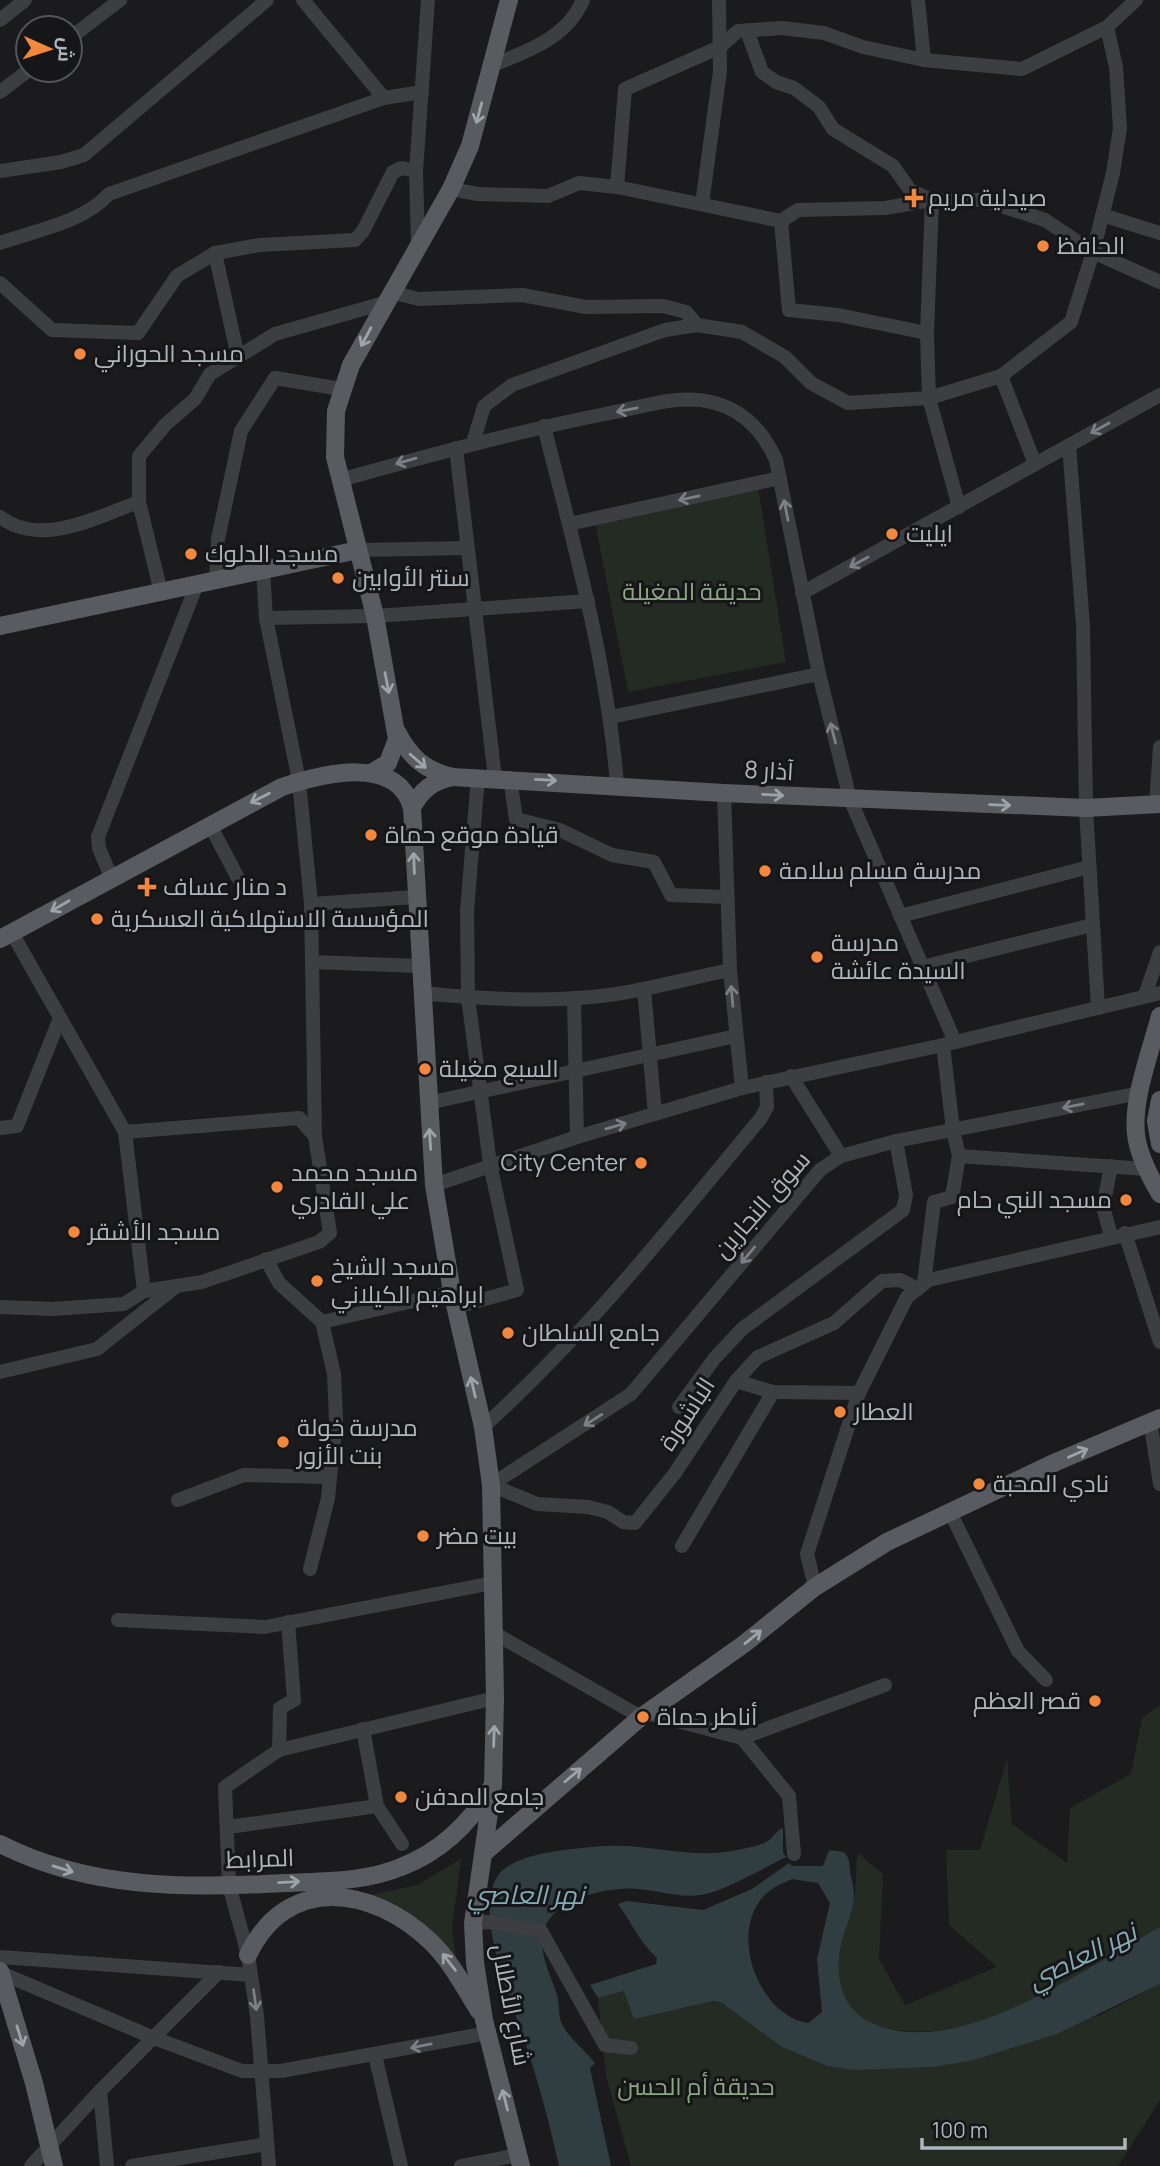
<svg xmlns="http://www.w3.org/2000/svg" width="1160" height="2166" viewBox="0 0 1160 2166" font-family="Manrope,Cairo,sans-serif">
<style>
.green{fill:#232b22}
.water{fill:#303e41;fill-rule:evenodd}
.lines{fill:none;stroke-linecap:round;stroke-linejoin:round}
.minor{stroke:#3c3e42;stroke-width:14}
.major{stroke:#585c61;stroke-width:18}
.oneway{stroke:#9ca4aa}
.oneway2{stroke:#7a8085}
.poi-dot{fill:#f2873e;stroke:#161618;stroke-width:2.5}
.labels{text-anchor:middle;stroke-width:6;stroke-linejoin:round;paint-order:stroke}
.poi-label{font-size:24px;fill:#adb6bc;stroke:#161618;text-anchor:start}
.park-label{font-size:24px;fill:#8ca785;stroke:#161618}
.street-label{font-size:24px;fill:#adb6bc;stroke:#161618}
.water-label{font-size:26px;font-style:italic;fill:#85acb6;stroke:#161618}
</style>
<rect width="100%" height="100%" fill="#1b1b1d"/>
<g class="green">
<path d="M 758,487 L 786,662 L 628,692 L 595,522 Z"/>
<path d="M 1160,1705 L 1160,1927 C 1083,1969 980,2049 886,2028 C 862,2022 845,2007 840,1983 C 834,1952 848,1929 854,1900 C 857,1885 855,1868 858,1853 L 883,1874 L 879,1959 L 905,2005 L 997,1967 L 949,1925 L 946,1850 L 980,1850 L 1007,1759 L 1012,1824 L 1067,1863 L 1070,1808 L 1131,1774 L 1142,1718 Z"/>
<path d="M 461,1859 L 452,1928 L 458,1975 L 438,1943 L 356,1898 L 417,1885 Z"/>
<path d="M 1160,1984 L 1160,2100 L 1118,2166 L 631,2166 L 606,2076 L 598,1998 L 624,1991 L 685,2008 L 706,2001 L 722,2003 L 782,2047 L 827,2066 L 1099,2016 Z"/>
</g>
<g class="water">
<path d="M 783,1828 L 783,1852 L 786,1857 C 764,1868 723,1892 700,1895 C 674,1899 647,1886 621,1889 C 590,1891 541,1905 542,1944 C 543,1962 552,1979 557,1995 C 560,2004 558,2014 561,2022 C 567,2037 585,2050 595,2063 L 590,2068 L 611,2166 L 559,2166 C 550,2126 540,2087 527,2048 C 514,2007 471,1913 499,1874 C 516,1852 578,1848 605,1846 C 650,1843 692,1860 737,1850 C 746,1848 759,1846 768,1841 C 774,1837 776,1830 783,1828 Z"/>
<path d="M 829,1850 L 844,1852 C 850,1859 849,1863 850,1871 C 851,1880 855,1889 854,1898 C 852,1918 840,1937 839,1960 C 837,1986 846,2010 870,2022 C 956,2064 1087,1966 1160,1927 L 1160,1984 L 1059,2033 L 974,2060 L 932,2067 L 854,2070 L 827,2066 L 782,2047 L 722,2003 L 713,2001 L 634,2019 L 624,1991 L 598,1998 L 590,1985 L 656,1964 L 657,1958 C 640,1943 632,1923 618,1904 L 627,1901 L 703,1910 L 752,1889 L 789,1863 L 792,1866 L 823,1866 ZM 792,1879 L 818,1883 L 830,1903 L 817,1959 L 822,2012 L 808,2023 C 757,2015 726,1928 768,1892 C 775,1886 784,1883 792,1879 Z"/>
</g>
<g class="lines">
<g class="minor">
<path d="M 303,0 L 384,98"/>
<path d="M 918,0 L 924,60"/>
<path d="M 0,20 L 25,0"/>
<path d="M 747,31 L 762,72 L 776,82 L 794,88 L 819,107 L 833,129 L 893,166 L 910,190 L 932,200 L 927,333 L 929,398 L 959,507"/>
<path d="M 70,38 L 120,0"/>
<path d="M 493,65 C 528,51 567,38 583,0"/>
<path d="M 0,92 L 29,70"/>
<path d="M 0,171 L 61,162 L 84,155 L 267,0"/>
<path d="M 617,187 L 625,89 L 720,47 L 738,31 L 782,28 L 824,33 L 863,47 L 924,60 L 1022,69 L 1107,27 L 1136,0"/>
<path d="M 451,189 L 478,194 L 548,196 L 579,183 L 617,187 L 781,221 L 798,210 L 885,208 L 932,200 L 983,200 L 1045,220 L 1093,252 L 1160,282"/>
<path d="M 702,204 L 720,71 L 719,0"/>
<path d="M 1102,215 L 1160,233"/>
<path d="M 781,221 L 789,310 L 838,315 L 927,333"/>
<path d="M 0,243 C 37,230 82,223 109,194 L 384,98 L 422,92"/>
<path d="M 418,246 L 416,171 L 428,0"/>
<path d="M 0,283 L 52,330 L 138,333 L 177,276 L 215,253"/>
<path d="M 390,292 L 419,299 L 522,295 L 586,307 L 663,306 L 686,312 L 697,325"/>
<path d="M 238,357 L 215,253 L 260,245 L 355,240 L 363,231 L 393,172 L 402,168 L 416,171"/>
<path d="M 1001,376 L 1035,464"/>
<path d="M 544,426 C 574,545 607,662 617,784"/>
<path d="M 473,443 L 484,406 L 512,385 L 665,330 L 697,325 L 742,332 L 785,357 L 811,383 L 848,403 L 929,398 L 1001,376 L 1071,322 L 1093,252 L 1113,173 L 1120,128 L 1116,67 L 1107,27"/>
<path d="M 1069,445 L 1083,625 L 1086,808 L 1098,1008"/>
<path d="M 456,448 L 495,778"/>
<path d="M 340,480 C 430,455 519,431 610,413 C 642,407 679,394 711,402 C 742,409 763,431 776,460 L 819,674 L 850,799 L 955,1042"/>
<path d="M 0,517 C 41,548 96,517 139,502"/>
<path d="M 569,524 L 780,478"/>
<path d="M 358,550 L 467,548"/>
<path d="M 216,580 L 218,539 L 241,431 L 275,378 L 341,389"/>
<path d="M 161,592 L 139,502 L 139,456 L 166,424 L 195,399 L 210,374 L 275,334 L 384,303"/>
<path d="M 802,593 L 1160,395"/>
<path d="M 266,618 L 375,616 L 588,601"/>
<path d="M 611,717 L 819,674"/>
<path d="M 510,778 L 516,819 L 560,830 L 612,855 L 654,862 L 671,895 L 726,897"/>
<path d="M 724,793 L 730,970 L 742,1088"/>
<path d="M 1156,805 L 1160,747"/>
<path d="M 210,825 L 238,878"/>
<path d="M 111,877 L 99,848 L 98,837 L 197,584"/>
<path d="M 311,904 L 416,897"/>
<path d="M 900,916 L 1089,867"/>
<path d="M 12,933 L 125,1132 L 144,1291"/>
<path d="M 312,962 L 420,966"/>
<path d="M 922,967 L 1092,925"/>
<path d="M 644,989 L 655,1114"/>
<path d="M 421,993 C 483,999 548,1003 609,995 C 650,989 690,978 730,970"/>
<path d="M 1145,995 L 1160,952"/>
<path d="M 574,998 L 577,1137"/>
<path d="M 791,1076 L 841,1156"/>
<path d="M 428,1103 L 736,1036"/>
<path d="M 0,1128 L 17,1126 L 60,1018"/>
<path d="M 125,1132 L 299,1118 L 315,1136"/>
<path d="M 959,1156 L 1146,1169"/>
<path d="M 1111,1166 L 1103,1207 L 1111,1236"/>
<path d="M 434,1185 L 577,1137 L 742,1088 L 943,1045 L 1160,993"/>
<path d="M 1125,1233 L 1160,1342"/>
<path d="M 266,1259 L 279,1283 L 322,1322 L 334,1374 L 336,1419 L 328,1498 L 310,1569"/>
<path d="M 924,1283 L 934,1202 L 952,1197 L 959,1156 L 953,1130 L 943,1045"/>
<path d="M 0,1307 L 52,1309 L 124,1304 L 144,1291 L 202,1282 L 319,1242 L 330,1233 L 315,1136 L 311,904 L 299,781 L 266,618 L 263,570"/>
<path d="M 456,1307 L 517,1290 L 490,1164 L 468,997 L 467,911 L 478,777"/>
<path d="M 322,1322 L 452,1292"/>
<path d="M 0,1372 L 97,1349 L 174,1288"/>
<path d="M 736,1381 L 773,1392 L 859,1393"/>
<path d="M 679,1407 L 714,1359 L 742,1329 L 903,1210 L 906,1195 L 896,1141"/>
<path d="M 1150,1420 L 1160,1484"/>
<path d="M 483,1427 C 586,1334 672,1225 761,1118 L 767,1107 L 766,1082"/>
<path d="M 491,1485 L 631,1394 L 820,1170 L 841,1156 L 896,1141 L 1140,1093"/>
<path d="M 491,1485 L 537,1504 L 588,1507 L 608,1512 L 623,1522 L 635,1523 L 675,1473 L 736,1381 L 758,1357 L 834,1323 L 882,1281 L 900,1280 L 918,1289"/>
<path d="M 178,1500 L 244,1475 L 330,1477"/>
<path d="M 951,1514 L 1018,1651 L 1046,1680"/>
<path d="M 682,1546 L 773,1392"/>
<path d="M 815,1587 L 807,1554 L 859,1393 L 907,1297 L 929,1280 L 1160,1227"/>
<path d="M 118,1620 L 265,1627 L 493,1583"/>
<path d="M 494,1633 L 641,1717"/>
<path d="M 647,1713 L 742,1738 L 789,1796 L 794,1854"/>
<path d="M 742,1738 L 885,1685"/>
<path d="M 279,1750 L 280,1708 L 294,1700 L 288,1622"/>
<path d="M 377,1806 L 402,1844"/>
<path d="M 229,1827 L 377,1806 L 363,1729"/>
<path d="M 473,1923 L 489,1922 L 541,1931 L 605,2045 L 631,2048"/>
<path d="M 0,1957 L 251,1975"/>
<path d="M 1,1973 L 154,2038 L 242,2071 L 281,2071 L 488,2033"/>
<path d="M 375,2055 L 401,2166"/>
<path d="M 100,2091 L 107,2166"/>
<path d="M 31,2166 L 100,2091 L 219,1972"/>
<path d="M 132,2166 L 267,2144"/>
<path d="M 269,2166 L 257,2016 L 248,1955 L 229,1885 L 225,1787 L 279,1750 L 495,1698"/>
<path d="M 461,2166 L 518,2155"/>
</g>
<g class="major">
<path d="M 0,626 L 358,550"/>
<path d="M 397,732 C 410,757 425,771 453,777 L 724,793 L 1086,808 L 1160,804"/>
<path d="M 373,772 L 388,763 L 397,739 L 375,616 L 335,457 L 336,411 L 351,365 L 451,189 L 470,146 L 509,0"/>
<path d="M 412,808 C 421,790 433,781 453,777"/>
<path d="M 0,939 L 282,787 C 322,774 397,754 412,808 L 434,1185 L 452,1292 L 483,1427 L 491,1485 L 495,1698 L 493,1785 L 473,1923 L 475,1963 L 484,2020 L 521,2166"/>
<path d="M 1160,1016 C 1151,1050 1132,1099 1136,1134 C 1138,1154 1150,1177 1160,1194"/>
<path d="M 1160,1100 L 1156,1121 L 1160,1144"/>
<path d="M 0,1844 C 91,1890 186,1888 286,1883 C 324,1881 365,1882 401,1867 C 440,1852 470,1823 491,1788"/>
<path d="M 485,1852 L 641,1717 L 744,1644 L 815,1587 L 887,1542 L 1056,1462 L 1160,1418"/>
<path d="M 248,1955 C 287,1873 373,1887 430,1941 C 451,1961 464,1987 479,2011"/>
<path d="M 0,1971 L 34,2083 L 54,2166"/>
</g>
</g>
<defs><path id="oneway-shaft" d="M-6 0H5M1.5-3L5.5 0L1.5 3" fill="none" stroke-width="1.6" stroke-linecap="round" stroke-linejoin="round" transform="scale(1.75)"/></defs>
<g class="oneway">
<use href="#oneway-shaft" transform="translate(479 113) rotate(105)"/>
<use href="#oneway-shaft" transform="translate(366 337) rotate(118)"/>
<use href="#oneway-shaft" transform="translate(387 683) rotate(79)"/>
<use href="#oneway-shaft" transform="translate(418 761) rotate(41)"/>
<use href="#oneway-shaft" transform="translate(546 780) rotate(3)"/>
<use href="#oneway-shaft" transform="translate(773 795) rotate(3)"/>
<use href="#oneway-shaft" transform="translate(260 798) rotate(153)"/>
<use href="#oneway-shaft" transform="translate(1000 805) rotate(2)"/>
<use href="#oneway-shaft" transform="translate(414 863) rotate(-92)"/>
<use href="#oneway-shaft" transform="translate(60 906) rotate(150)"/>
<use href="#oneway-shaft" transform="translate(430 1139) rotate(-94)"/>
<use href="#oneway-shaft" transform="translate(473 1387) rotate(-103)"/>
<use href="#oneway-shaft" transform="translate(1078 1453) rotate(-24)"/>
<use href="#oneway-shaft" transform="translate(753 1637) rotate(-39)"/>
<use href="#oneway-shaft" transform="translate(494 1736) rotate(-88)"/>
<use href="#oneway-shaft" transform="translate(573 1775) rotate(-40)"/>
<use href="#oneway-shaft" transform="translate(63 1869) rotate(17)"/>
<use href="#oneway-shaft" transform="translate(289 1882) rotate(-3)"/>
<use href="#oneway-shaft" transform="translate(449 1962) rotate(-128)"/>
<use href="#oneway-shaft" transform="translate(20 2036) rotate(73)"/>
<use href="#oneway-shaft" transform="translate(505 2100) rotate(-104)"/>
</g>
<g class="oneway2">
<use href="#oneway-shaft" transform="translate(627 410) rotate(169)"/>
<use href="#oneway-shaft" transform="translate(1100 428) rotate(151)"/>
<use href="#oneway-shaft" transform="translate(406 461) rotate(164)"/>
<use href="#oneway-shaft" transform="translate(689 498) rotate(168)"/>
<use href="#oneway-shaft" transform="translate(786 510) rotate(-101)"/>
<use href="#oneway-shaft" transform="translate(859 562) rotate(151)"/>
<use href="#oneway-shaft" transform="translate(833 733) rotate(-104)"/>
<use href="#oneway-shaft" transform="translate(732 996) rotate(-95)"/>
<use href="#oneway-shaft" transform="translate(1073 1106) rotate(169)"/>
<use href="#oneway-shaft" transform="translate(616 1126) rotate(-16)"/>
<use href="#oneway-shaft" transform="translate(748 1255) rotate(130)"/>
<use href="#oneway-shaft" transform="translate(593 1420) rotate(148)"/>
<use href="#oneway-shaft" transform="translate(255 2000) rotate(82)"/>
<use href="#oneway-shaft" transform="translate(421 2046) rotate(169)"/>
</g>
<g class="poi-dot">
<path d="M910.5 187.5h7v7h7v7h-7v7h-7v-7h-7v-7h7z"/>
<circle cx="1043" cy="246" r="7"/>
<circle cx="80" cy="354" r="7"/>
<circle cx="892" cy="534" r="7"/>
<circle cx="191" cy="554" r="7"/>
<circle cx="338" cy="578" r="7"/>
<circle cx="371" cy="835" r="7"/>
<circle cx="765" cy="871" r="7"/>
<path d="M143.5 876.5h7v7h7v7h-7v7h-7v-7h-7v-7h7z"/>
<circle cx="97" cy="919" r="7"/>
<circle cx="817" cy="957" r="7"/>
<circle cx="425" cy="1069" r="7"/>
<circle cx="641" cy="1163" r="7"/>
<circle cx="277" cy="1187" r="7"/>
<circle cx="1126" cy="1200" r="7"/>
<circle cx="74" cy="1232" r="7"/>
<circle cx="317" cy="1281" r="7"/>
<circle cx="508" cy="1333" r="7"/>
<circle cx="840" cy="1412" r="7"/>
<circle cx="283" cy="1442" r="7"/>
<circle cx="979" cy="1484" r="7"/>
<circle cx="423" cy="1536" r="7"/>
<circle cx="1095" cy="1701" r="7"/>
<circle cx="643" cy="1717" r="7"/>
<circle cx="401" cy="1797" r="7"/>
</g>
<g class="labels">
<g class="poi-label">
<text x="928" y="206">صيدلية مريم</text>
<text x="1057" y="254">الحافظ</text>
<text x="94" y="362">مسجد الحوراني</text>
<text x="906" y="542">ايليت</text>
<text x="205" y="562">مسجد الدلوك</text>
<text x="352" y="586">سنتر الأوابين</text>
<text x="385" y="843">قيادة موقع حماة</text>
<text x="779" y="879">مدرسة مسلم سلامة</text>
<text x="163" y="895">د منار عساف</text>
<text x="111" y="927">المؤسسة الاستهلاكية العسكرية</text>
<text x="831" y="951">مدرسة<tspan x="831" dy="28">السيدة عائشة</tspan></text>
<text x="439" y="1077">السبع مغيلة</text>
<text x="627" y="1171" text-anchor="end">City Center</text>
<text x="291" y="1181">مسجد محمد<tspan x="291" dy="28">علي القادري</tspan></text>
<text x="1112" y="1208" text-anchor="end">مسجد النبي حام</text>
<text x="88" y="1240">مسجد الأشقر</text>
<text x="331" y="1275">مسجد الشيخ<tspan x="331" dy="28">ابراهيم الكيلاني</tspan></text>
<text x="522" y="1341">جامع السلطان</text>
<text x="854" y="1420">العطار</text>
<text x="297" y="1436">مدرسة خولة<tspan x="297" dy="28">بنت الأزور</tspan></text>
<text x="993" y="1492">نادي المحبة</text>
<text x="437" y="1544">بيت مضر</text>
<text x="1081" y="1709" text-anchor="end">قصر العظم</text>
<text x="657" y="1725">أناطر حماة</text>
<text x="415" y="1805">جامع المدفن</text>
</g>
<g class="park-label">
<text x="692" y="600">حديقة المغيلة</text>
<text x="696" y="2095">حديقة أم الحسن</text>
</g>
<g class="street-label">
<text transform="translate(769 771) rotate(3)" y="8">8 آذار</text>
<text transform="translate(762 1205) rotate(-49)" y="8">سوق النجارين</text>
<text transform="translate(687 1414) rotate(-57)" y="8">الباشورة</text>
<text transform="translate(260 1859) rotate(-2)" y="8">المرابط</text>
<text transform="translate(511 2005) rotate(79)" y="8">شارع الأطلال</text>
</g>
<g class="water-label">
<text x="526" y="1904">نهر العاصي</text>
<text transform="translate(1082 1956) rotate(-26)" y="9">نهر العاصي</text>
</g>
</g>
<g transform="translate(49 49) rotate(93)"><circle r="33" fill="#161618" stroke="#52565a" stroke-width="2"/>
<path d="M0-5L12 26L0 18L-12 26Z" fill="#f2873e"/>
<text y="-10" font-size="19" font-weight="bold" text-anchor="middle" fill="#adb6bc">ش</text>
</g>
<path d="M922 2138v10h203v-10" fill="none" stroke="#adb6bc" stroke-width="3.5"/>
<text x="932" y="2138" font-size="21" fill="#adb6bc" stroke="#161618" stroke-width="5" paint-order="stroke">100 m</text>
</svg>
